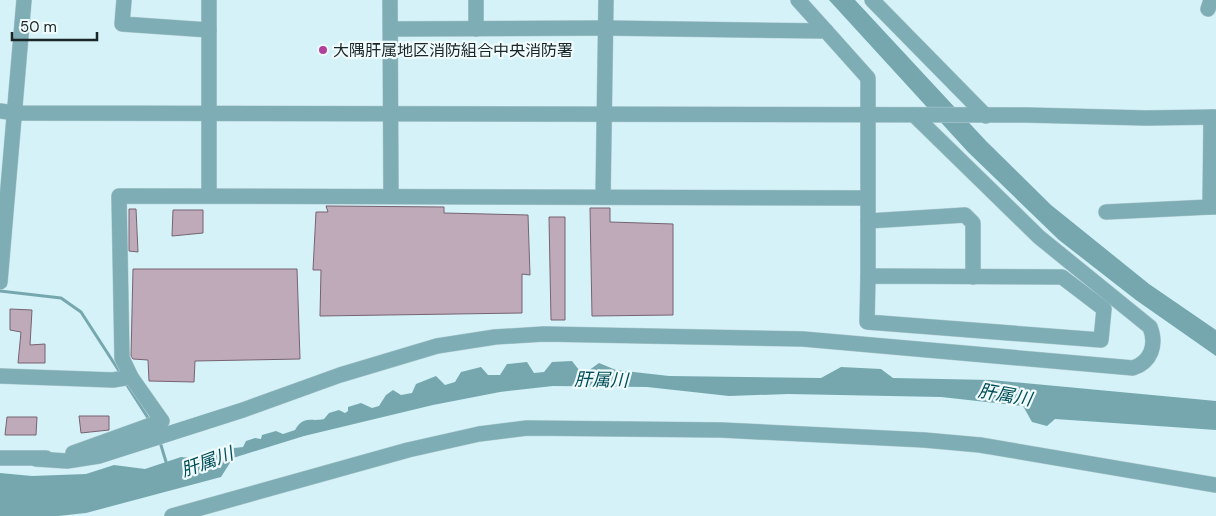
<svg xmlns="http://www.w3.org/2000/svg" width="1216" height="516" viewBox="0 0 1216 516" font-family="'DM Sans','Noto Sans JP',sans-serif">
<style>
.water{fill:#76a7af}
.lines{fill:none;stroke-linecap:round;stroke-linejoin:round}
.stream{stroke:#76a7af;stroke-width:3}
.building{fill:#bfaab9;stroke:#766370}
.minor-casing{stroke:#b3cdd2;stroke-width:16}
.minor{stroke:#7eadb5;stroke-width:15}
.poi-dot{fill:#b2419d;stroke:#effbfd;stroke-width:2}
.labels{text-anchor:middle;stroke-width:4.5;stroke-linejoin:round;paint-order:stroke}
.poi-label{font-size:16px;fill:#1a2527;stroke:#effbfd;text-anchor:start}
.water-label{font-size:18px;font-style:italic;fill:#014e58;stroke:#effbfd}
</style>
<rect width="100%" height="100%" fill="#d4f2f7"/>
<g class="water">
<path d="M 829,0 L 855,0 L 986,141 L 1051,205 L 1149,284 L 1216,330 L 1216,356 L 1136,300 L 1059,240 L 968,152 Z"/>
<path d="M 572,361 L 579,370 L 588,371 L 599,363 L 616,370 L 669,376 L 821,378 L 841,367 L 881,369 L 893,378 L 991,380 L 1216,401 L 1216,430 L 1055,419 L 1047,426 L 1032,422 L 1023,406 L 941,397 L 788,394 L 729,396 L 647,387 L 553,386 L 500,392 L 433,405 L 304,436 L 233,458 L 221,477 L 86,513 L 58,516 L 0,516 L 0,473 L 32,476 L 86,474 L 114,465 L 145,469 L 181,457 L 200,459 L 216,455 L 218,450 L 230,446 L 234,448 L 243,447 L 246,441 L 255,438 L 261,439 L 262,435 L 276,431 L 283,434 L 295,430 C 304,415 311,422 324,419 L 329,413 L 339,410 L 345,413 L 348,411 L 348,407 L 361,403 L 372,408 L 379,406 L 386,395 L 393,390 L 401,395 L 412,393 L 416,384 L 436,376 L 445,385 L 455,382 L 461,372 L 481,367 L 488,375 L 500,375 L 507,364 L 527,362 L 534,373 L 544,372 L 552,362 Z"/>
</g>
<g class="lines">
<g class="stream">
<path d="M 0,291 L 61,298 L 81,312 L 121,374"/>
<path d="M 125,382 L 150,421"/>
<path d="M 160,442 L 167,465"/>
</g>
</g>
<g class="building">
<path d="M 326,206 L 444,207 L 444,213 L 528,215 L 530,275 L 522,274 L 522,313 L 320,316 L 321,270 L 313,270 L 316,212 L 328,212 Z"/>
<path d="M 590,208 L 610,208 L 610,222 L 673,224 L 673,315 L 592,316 Z"/>
<path d="M 129,209 L 136,209 L 138,252 L 129,251 Z"/>
<path d="M 173,210 L 203,210 L 203,233 L 172,236 Z"/>
<path d="M 549,217 L 565,217 L 565,320 L 551,320 Z"/>
<path d="M 133,269 L 297,269 L 300,359 L 195,361 L 194,382 L 149,381 L 148,360 L 133,359 L 131,356 Z"/>
<path d="M 10,309 L 32,310 L 30,345 L 45,344 L 45,363 L 18,363 L 21,332 L 10,330 Z"/>
<path d="M 79,416 L 109,416 L 109,430 L 81,433 Z"/>
<path d="M 7,417 L 37,417 L 36,435 L 5,435 Z"/>
</g>
<g class="lines">
<g class="minor-casing">
<g id="minor">
<path d="M 124,0 L 122,24 L 209,30"/>
<path d="M 390,0 L 391,195"/>
<path d="M 798,0 L 826,31"/>
<path d="M 872,0 L 986,116"/>
<path d="M 1208,9 L 1211,0"/>
<path d="M 391,29 L 606,28 L 826,31 L 868,78 L 868,276"/>
<path d="M 476,29 L 476,0"/>
<path d="M 0,111 L 15,113 L 1026,115 L 1146,118 L 1216,117"/>
<path d="M 1211,117 L 1210,207 L 1216,207"/>
<path d="M 209,195 L 209,0"/>
<path d="M 603,197 L 606,0"/>
<path d="M 1106,212 L 1210,207"/>
<path d="M 868,221 L 965,215 L 973,223 L 973,277"/>
<path d="M 868,276 L 1062,277 L 1104,309 L 1101,340 L 867,322 Z"/>
<path d="M 0,282 L 24,0"/>
<path d="M 0,376 L 113,380 L 131,377"/>
<path d="M 73,453 L 162,421 L 131,377 L 122,358 L 119,196 L 867,198"/>
<path d="M 0,458 L 46,458"/>
<path d="M 36,459 L 67,461 L 99,456 L 243,410 L 340,375 L 437,346 L 495,337 L 544,334 L 803,339 L 1133,368 C 1151,362 1157,345 1150,327 L 1039,237 L 914,115"/>
<path d="M 172,516 L 408,450 L 479,434 L 527,428 L 721,430 L 924,440 L 980,445 L 1216,485"/>
</g>
</g>
<use href="#minor" class="minor"/>
</g>
<circle class="poi-dot" cx="323" cy="50" r="5"/>
<g class="labels">
<g class="poi-label">
<text x="333" y="56">大隅肝属地区消防組合中央消防署</text>
</g>
<g class="water-label">
<text transform="translate(601 380) rotate(1)" y="6">肝属川</text>
<text transform="translate(1005 395) rotate(10)" y="6">肝属川</text>
<text transform="translate(207 462) rotate(-20)" y="6">肝属川</text>
</g>
</g>
<path d="M12 32v8h85v-8" fill="none" stroke="#1a2527" stroke-width="2.5"/>
<text x="20" y="32" font-size="15" fill="#1a2527" stroke="#effbfd" stroke-width="4" paint-order="stroke">50 m</text>
</svg>
